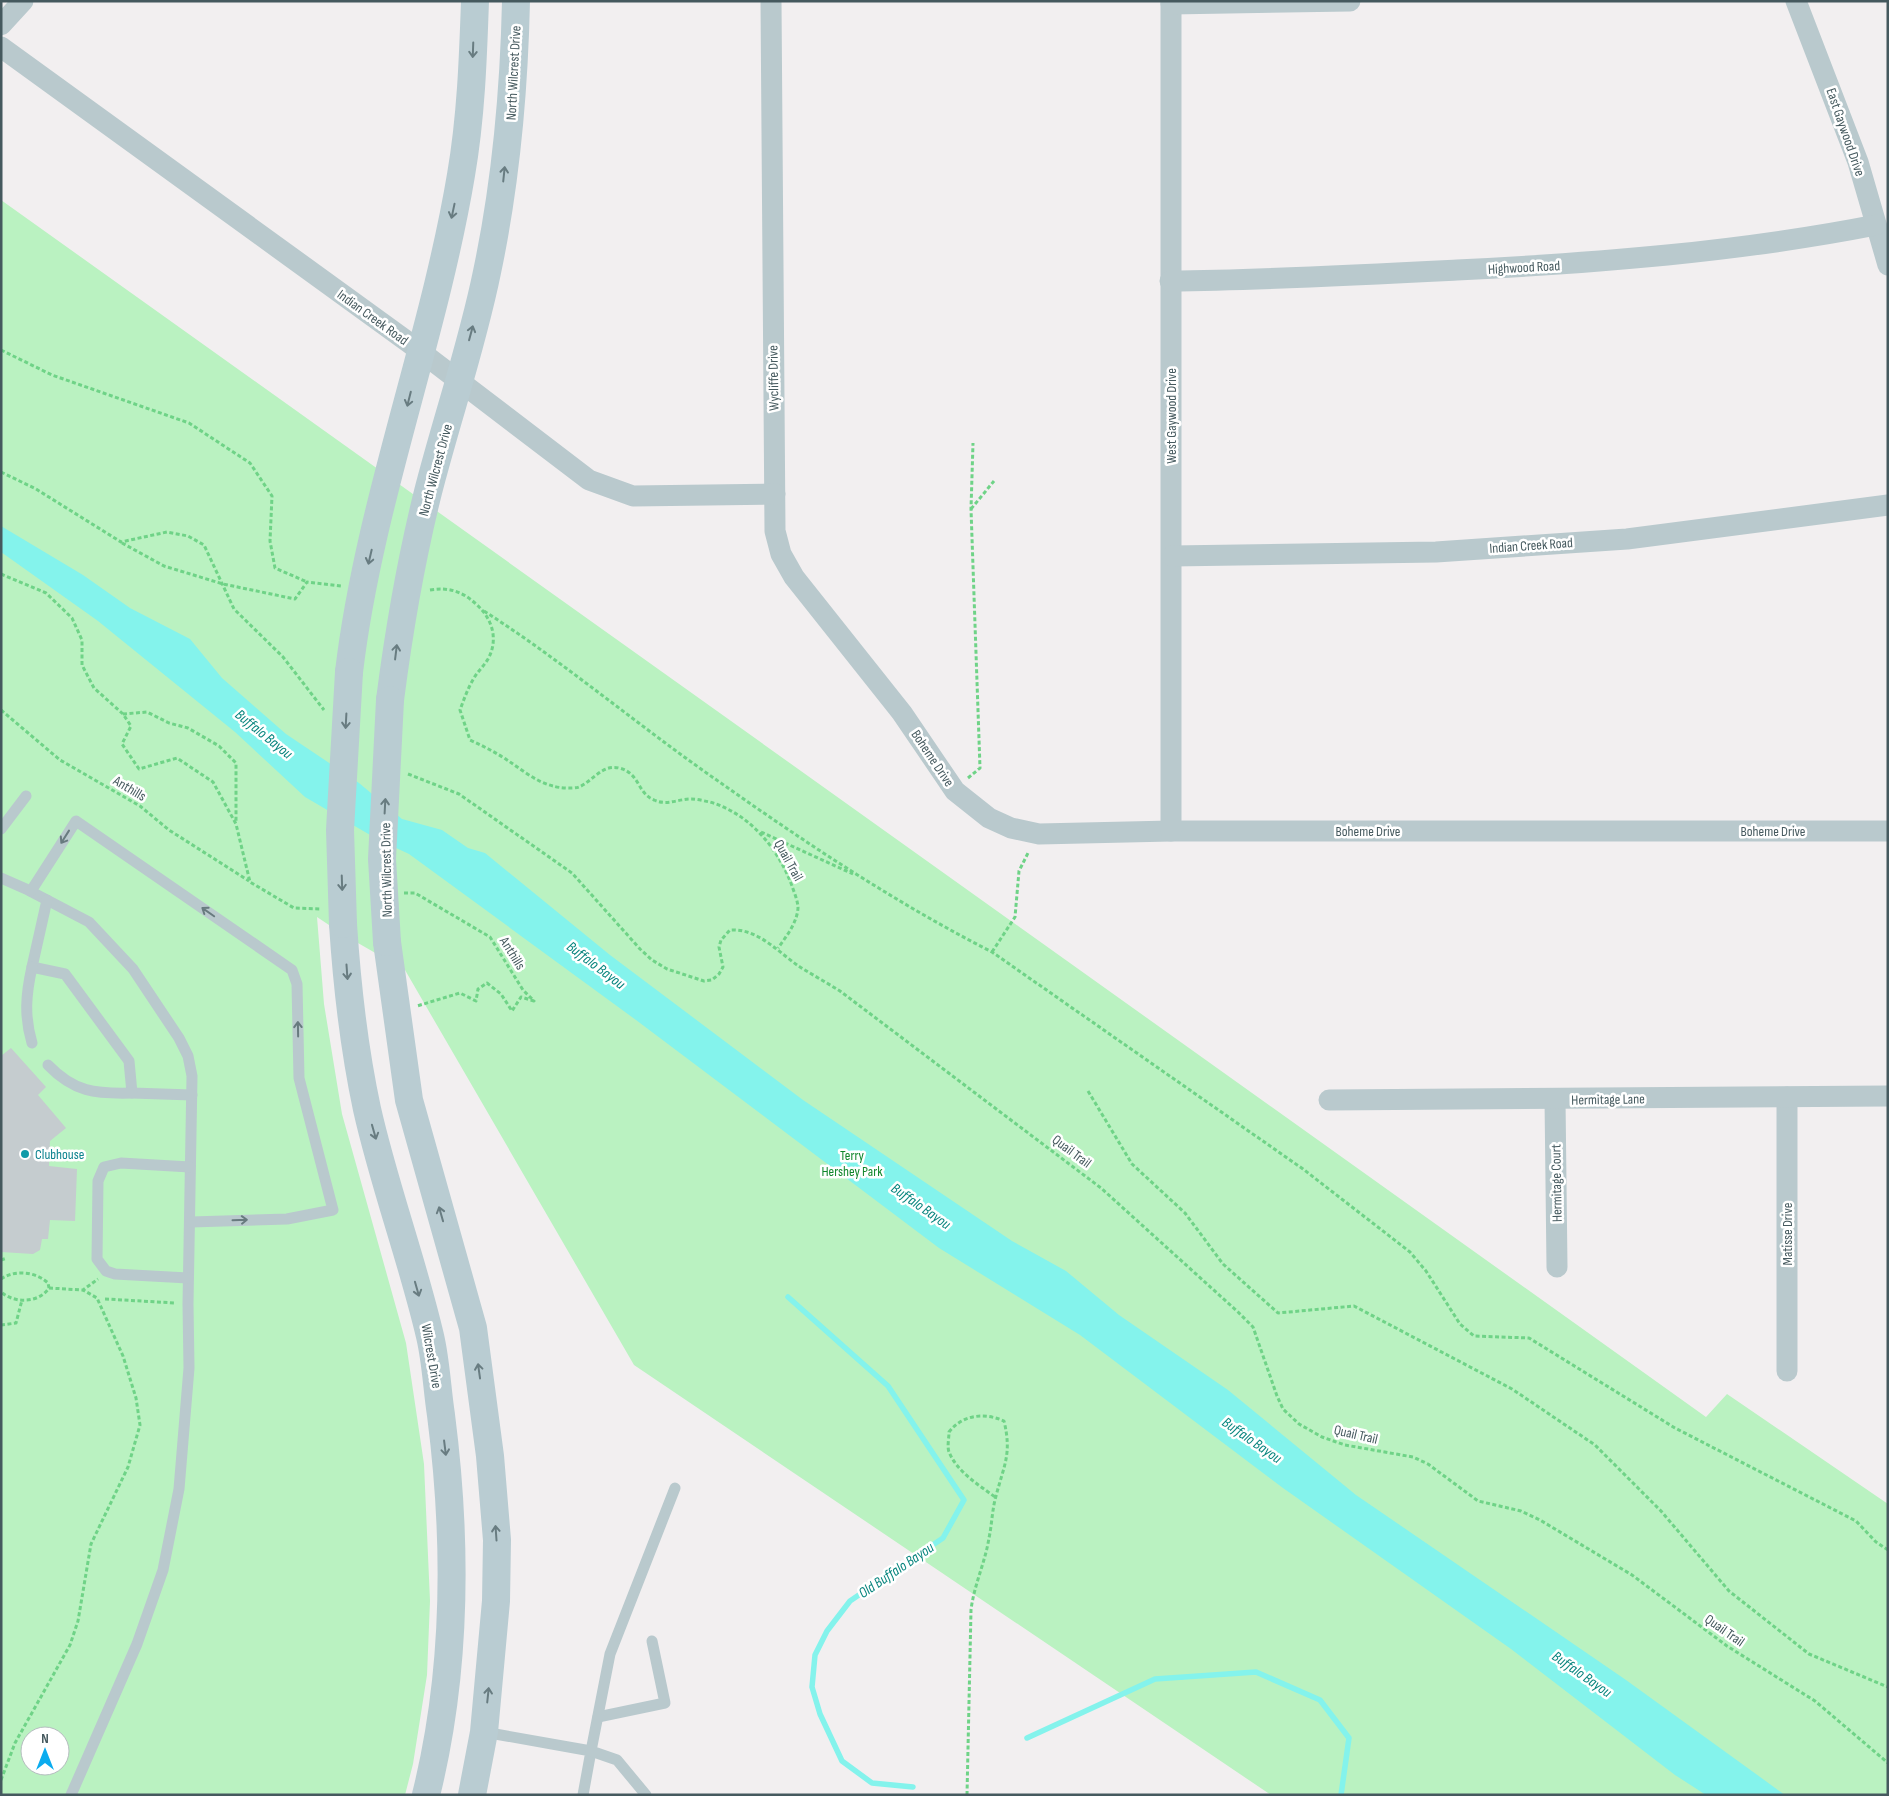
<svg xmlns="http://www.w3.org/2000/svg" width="1889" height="1796" viewBox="0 0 1889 1796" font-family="'Sofia Sans Condensed',sans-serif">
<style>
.green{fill:#baf2c1;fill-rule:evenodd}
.water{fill:#84f3ec}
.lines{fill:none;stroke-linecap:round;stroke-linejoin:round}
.stream{stroke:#84f3ec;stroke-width:5.5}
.building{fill:#c5cccf}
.path{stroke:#6fd387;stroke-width:3;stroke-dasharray:4 2.5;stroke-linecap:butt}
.service{stroke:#b9c9cd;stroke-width:11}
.minor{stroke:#b9c9cd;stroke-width:21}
.secondary{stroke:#b9ccd2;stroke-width:28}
.secondary-bridge{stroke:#b9ccd2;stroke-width:28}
.oneway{stroke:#687c81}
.oneway2{stroke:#687b7f}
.culture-dot{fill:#0f9aa8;stroke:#fff;stroke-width:2}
.labels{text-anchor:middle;stroke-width:5;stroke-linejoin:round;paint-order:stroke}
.street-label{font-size:14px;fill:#45595e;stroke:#fff}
.culture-label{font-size:14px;fill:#0d838f;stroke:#fff;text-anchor:start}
.park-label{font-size:14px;fill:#10862b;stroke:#fff}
.water-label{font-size:15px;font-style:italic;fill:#06847d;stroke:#fff}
</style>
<rect width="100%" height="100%" fill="#f2eff0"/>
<path class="green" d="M 1,200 L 1706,1417 L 1727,1394 L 1888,1504 L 1888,1795 L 1271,1795 L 634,1365 L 405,970 L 344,935 L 317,917 L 324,1004 L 342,1114 L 406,1343 L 424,1464 L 430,1601 L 427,1675 L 413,1764 L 405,1795 L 1,1795 ZM 30,1736 L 60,1736 L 60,1766 L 30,1766 Z"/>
<path class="water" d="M 1,526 L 83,575 L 130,608 L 190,639 L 222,678 L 286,734 L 359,783 L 402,819 L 442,830 L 468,848 L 485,853 L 610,955 L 803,1100 L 1012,1241 L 1066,1271 L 1119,1315 L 1228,1390 L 1356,1495 L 1626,1680 L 1785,1795 L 1706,1795 L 1675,1775 L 1511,1649 L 1283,1488 L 1080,1335 L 939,1248 L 636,1020 L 409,854 L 377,839 L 305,797 L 235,732 L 98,621 L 1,552 Z"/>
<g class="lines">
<g class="stream">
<path d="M 788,1297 L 888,1386 L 964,1500 L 943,1538 L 850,1601 L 827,1631 L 815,1655 L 812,1687 L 820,1714 L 842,1761 L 872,1783 L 913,1787"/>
<path d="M 1027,1738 L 1155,1679 L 1256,1672 L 1320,1700 L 1349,1738 L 1341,1795"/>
</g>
</g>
<path class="building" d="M 11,1048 L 46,1087 L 38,1095 L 66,1128 L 50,1141 L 49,1166 L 77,1169 L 75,1221 L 50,1220 L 48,1239 L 42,1239 L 40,1250 L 33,1254 L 1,1252 L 1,1056 Z"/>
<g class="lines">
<g class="path">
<path d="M 1,350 L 52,375 L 189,423 L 250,463 L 272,496 L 270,541 L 275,568 L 307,582"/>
<path d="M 1,472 L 36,489 L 121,542 L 167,532 L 188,536 L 204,545 L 234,609 L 283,657 L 324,710"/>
<path d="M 971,509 L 994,481"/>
<path d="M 122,543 L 164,566 L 223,584 L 295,599 L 307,582 L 341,586"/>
<path d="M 1,574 L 46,593 L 72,618 L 82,640 L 82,665 L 94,688 L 123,714 L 131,726 L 122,744 L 139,769 L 177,758 L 213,782 L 236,824 L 250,882 L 294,908 L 321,909"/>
<path d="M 430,590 C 448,587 462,591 476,604 C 492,618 499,639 488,659 C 484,666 478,671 474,678 C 468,688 464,699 460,710 L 470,740 C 483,746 495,752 507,760 C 521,769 536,782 553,786 C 559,788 573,789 579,787 C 593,781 602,764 619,768 C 640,773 637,793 654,800 C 667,806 678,799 691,799 C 697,799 704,801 710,802 C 750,814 778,848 792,886 C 794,892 798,901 798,908 C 797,923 786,937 778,948"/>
<path d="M 484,611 C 559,659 628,717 701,769 C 794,835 890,900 992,952 L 1303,1169 L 1410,1252 L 1426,1271 L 1460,1324 L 1474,1336 L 1529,1338 L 1675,1428 L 1856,1521 L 1876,1542 L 1888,1550"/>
<path d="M 1,710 L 60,760 L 140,806 L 169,830 L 249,881"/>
<path d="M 123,714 L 147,712 L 169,723 L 188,728 L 219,746 L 236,763 L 236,822"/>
<path d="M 408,774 L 459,794 L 572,873 L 640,949 L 652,960 L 667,969 L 704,981 L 712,980 L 719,974 L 723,967 L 719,947 L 721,940 L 730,930 C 758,928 779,953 800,967 C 813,975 827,983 840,991 L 1101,1188 L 1238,1312 L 1253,1327 L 1277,1396 L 1283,1409 L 1299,1424 L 1322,1437 L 1345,1445 L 1413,1457 L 1428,1464 L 1478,1501 L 1521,1511 L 1540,1520 L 1632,1575 L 1727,1646 L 1815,1701 L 1888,1763"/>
<path d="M 968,778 L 980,768 L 971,509 L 973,443"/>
<path d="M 761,832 L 853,874"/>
<path d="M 404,893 L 415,893 L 490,937 L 523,990 L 534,1001 L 521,997 L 512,1011 L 501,994 L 487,983 L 478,989 L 476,1001 L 460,993 L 417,1006"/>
<path d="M 992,952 L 1015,917 L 1019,871 L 1029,851"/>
<path d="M 1088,1091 L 1132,1164 L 1185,1213 L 1223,1264 L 1278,1313 L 1354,1306 L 1512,1389 L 1595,1445 L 1661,1511 L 1729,1591 L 1809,1654 L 1888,1687"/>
<path d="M 1,1260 L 7,1258"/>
<path d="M 1,1279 C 16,1269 36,1272 48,1283 L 49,1288 C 39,1303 15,1304 1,1292"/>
<path d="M 49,1288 L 83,1290 L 98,1279"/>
<path d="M 105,1299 L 175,1303"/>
<path d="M 1,1325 L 16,1323 L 22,1300"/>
<path d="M 1,1780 L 15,1743 L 70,1645 L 78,1621 L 91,1544 L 128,1467 L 140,1425 L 136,1398 L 123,1356 L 97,1298 L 83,1290"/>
<path d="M 967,1795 L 971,1610 C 974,1585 985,1563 989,1538 C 992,1524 992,1510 996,1496 C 1004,1465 1012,1454 1004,1421 C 984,1412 962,1415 949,1432 C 949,1438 947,1447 949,1452 C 957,1472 979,1485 995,1497"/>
</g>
<g class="service">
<path d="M 1,829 L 26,796"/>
<path d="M 1,878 L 26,889 L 89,922 L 133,969 L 179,1038 L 188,1056 L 192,1076 L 188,1304 L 189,1368 L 179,1489 L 163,1570 L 137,1644 L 71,1795"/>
<path d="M 31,891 L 76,821 L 292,970 L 297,984 L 299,1078 L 333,1210 L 287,1219 L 191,1222"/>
<path d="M 47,900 L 32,967 L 65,974 L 129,1061 L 132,1093 L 192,1095"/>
<path d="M 32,967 C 26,994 24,1016 32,1043"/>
<path d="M 48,1065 C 74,1092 95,1094 132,1093"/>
<path d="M 188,1278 L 115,1274 L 106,1271 L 97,1259 L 98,1181 L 104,1167 L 121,1163 L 190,1167"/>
<path d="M 598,1717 L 665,1703 L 652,1641"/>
<path d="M 484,1732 L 591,1751 L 583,1795"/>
<path d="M 646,1795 L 617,1760 L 591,1751 L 610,1654 L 675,1488"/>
</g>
<g class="minor">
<path d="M 771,1 L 775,531 L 781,554 L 794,577 L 902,713 L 955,791 L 989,818 L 1011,828 L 1039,834 L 1171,831 L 1888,831"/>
<path d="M 1171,1 L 1171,831"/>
<path d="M 1796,1 L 1858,162 L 1888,265"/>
<path d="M 1171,4 L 1350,1"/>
<path d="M 1,25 L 23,1"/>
<path d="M 1,47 L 408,342 L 589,480 L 633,496 L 775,494"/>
<path d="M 1170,281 C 1266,280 1361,275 1457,270 C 1597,263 1738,252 1876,225"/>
<path d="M 1172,556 L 1436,552 L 1627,539 L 1888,505"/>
<path d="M 1787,1097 L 1787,1371"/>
<path d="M 1555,1099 L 1557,1267"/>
<path d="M 1329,1100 L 1888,1096"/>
</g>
<g class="secondary">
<path d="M 349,672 C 369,503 433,342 461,175 C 471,117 473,59 475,1"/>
<path d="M 390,700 C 399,630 411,560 428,492 C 447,418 472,346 487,272 C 506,182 514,93 516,1"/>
<path d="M 343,924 C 347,986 354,1048 367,1109 C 384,1185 412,1259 430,1336 C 436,1361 437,1389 441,1415 C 457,1540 457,1671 426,1795"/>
<path d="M 387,942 L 409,1100 L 473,1328 L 490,1456 L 497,1540 L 496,1601 L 484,1732 L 472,1795"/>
</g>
<g class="secondary-bridge">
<path d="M 343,924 L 340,830 L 349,672"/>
<path d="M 387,942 L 382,859 L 390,700"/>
</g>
</g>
<defs><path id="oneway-shaft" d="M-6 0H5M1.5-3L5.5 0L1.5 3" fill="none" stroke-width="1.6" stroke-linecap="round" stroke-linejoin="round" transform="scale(1.25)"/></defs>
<g class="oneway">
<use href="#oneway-shaft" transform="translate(473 50) rotate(92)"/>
<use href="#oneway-shaft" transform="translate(504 174) rotate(-84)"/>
<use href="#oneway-shaft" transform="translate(453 211) rotate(102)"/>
<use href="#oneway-shaft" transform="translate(471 333) rotate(-75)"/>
<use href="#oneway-shaft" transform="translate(409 399) rotate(104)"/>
<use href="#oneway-shaft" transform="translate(370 557) rotate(103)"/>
<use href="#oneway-shaft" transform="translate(396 652) rotate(-83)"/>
<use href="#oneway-shaft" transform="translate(346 721) rotate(93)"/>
<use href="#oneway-shaft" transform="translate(385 806) rotate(-87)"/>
<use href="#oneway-shaft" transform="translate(342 883) rotate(88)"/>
<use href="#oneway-shaft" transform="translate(347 972) rotate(86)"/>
<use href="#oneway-shaft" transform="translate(374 1132) rotate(74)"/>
<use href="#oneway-shaft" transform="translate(441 1214) rotate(-106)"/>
<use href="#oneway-shaft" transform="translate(417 1289) rotate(74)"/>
<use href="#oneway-shaft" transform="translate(479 1371) rotate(-98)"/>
<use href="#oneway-shaft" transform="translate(445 1448) rotate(83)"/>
<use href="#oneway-shaft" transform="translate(496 1533) rotate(-94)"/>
<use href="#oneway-shaft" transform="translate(488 1695) rotate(-84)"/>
</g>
<g class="oneway2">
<use href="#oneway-shaft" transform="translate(65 837) rotate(122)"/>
<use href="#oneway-shaft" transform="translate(208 912) rotate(-145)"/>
<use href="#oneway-shaft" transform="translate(298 1029) rotate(-91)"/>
<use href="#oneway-shaft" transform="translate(240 1220) rotate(-2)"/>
</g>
<circle class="culture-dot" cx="25" cy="1154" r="5"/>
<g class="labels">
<g class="street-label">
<text transform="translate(513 73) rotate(-87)" y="5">North Wilcrest Drive</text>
<text transform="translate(1846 132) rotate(71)" y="5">East Gaywood Drive</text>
<text transform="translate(1524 267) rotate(-3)" y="5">Highwood Road</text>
<text transform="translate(373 317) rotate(36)" y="5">Indian Creek Road</text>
<text transform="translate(773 378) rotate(-91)" y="5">Wycliffe Drive</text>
<text transform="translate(1171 416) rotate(-90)" y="5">West Gaywood Drive</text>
<text transform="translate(435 470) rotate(-75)" y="5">North Wilcrest Drive</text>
<text transform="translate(1531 545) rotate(-4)" y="5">Indian Creek Road</text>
<text transform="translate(933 758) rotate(56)" y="5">Boheme Drive</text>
<text transform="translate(130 788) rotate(31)" y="5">Anthills</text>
<text x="1368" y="836">Boheme Drive</text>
<text x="1773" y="836">Boheme Drive</text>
<text transform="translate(789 860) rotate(61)" y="5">Quail Trail</text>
<text transform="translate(386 870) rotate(-91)" y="5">North Wilcrest Drive</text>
<text transform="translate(513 953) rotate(58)" y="5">Anthills</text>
<text transform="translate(1608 1099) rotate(-1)" y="5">Hermitage Lane</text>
<text transform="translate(1072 1151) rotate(37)" y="5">Quail Trail</text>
<text transform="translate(1556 1183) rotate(-91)" y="5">Hermitage Court</text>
<text transform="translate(1787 1234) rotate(-90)" y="5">Matisse Drive</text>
<text transform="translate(432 1356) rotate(80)" y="5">Wilcrest Drive</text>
<text transform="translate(1356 1434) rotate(13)" y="5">Quail Trail</text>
<text transform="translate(1725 1630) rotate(35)" y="5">Quail Trail</text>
</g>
<g class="culture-label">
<text x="35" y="1159">Clubhouse</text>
</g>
<g class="park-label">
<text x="852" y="1160">Terry<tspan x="852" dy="16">Hershey Park</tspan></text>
</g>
<g class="water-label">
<text transform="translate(264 734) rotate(39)" y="5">Buffalo Bayou</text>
<text transform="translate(596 965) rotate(37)" y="5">Buffalo Bayou</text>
<text transform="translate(921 1206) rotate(35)" y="5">Buffalo Bayou</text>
<text transform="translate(1252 1440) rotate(35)" y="5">Buffalo Bayou</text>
<text transform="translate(896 1570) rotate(-34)" y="5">Old Buffalo Bayou</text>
<text transform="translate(1582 1674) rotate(35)" y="5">Buffalo Bayou</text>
</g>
</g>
<rect width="1889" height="1796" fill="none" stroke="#45595e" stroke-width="5"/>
<g transform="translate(45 1751)"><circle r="24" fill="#ffffff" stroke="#b5bdbf"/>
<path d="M0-4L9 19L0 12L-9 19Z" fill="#0bacef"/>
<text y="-8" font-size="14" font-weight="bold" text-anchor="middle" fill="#45595e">N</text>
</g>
</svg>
